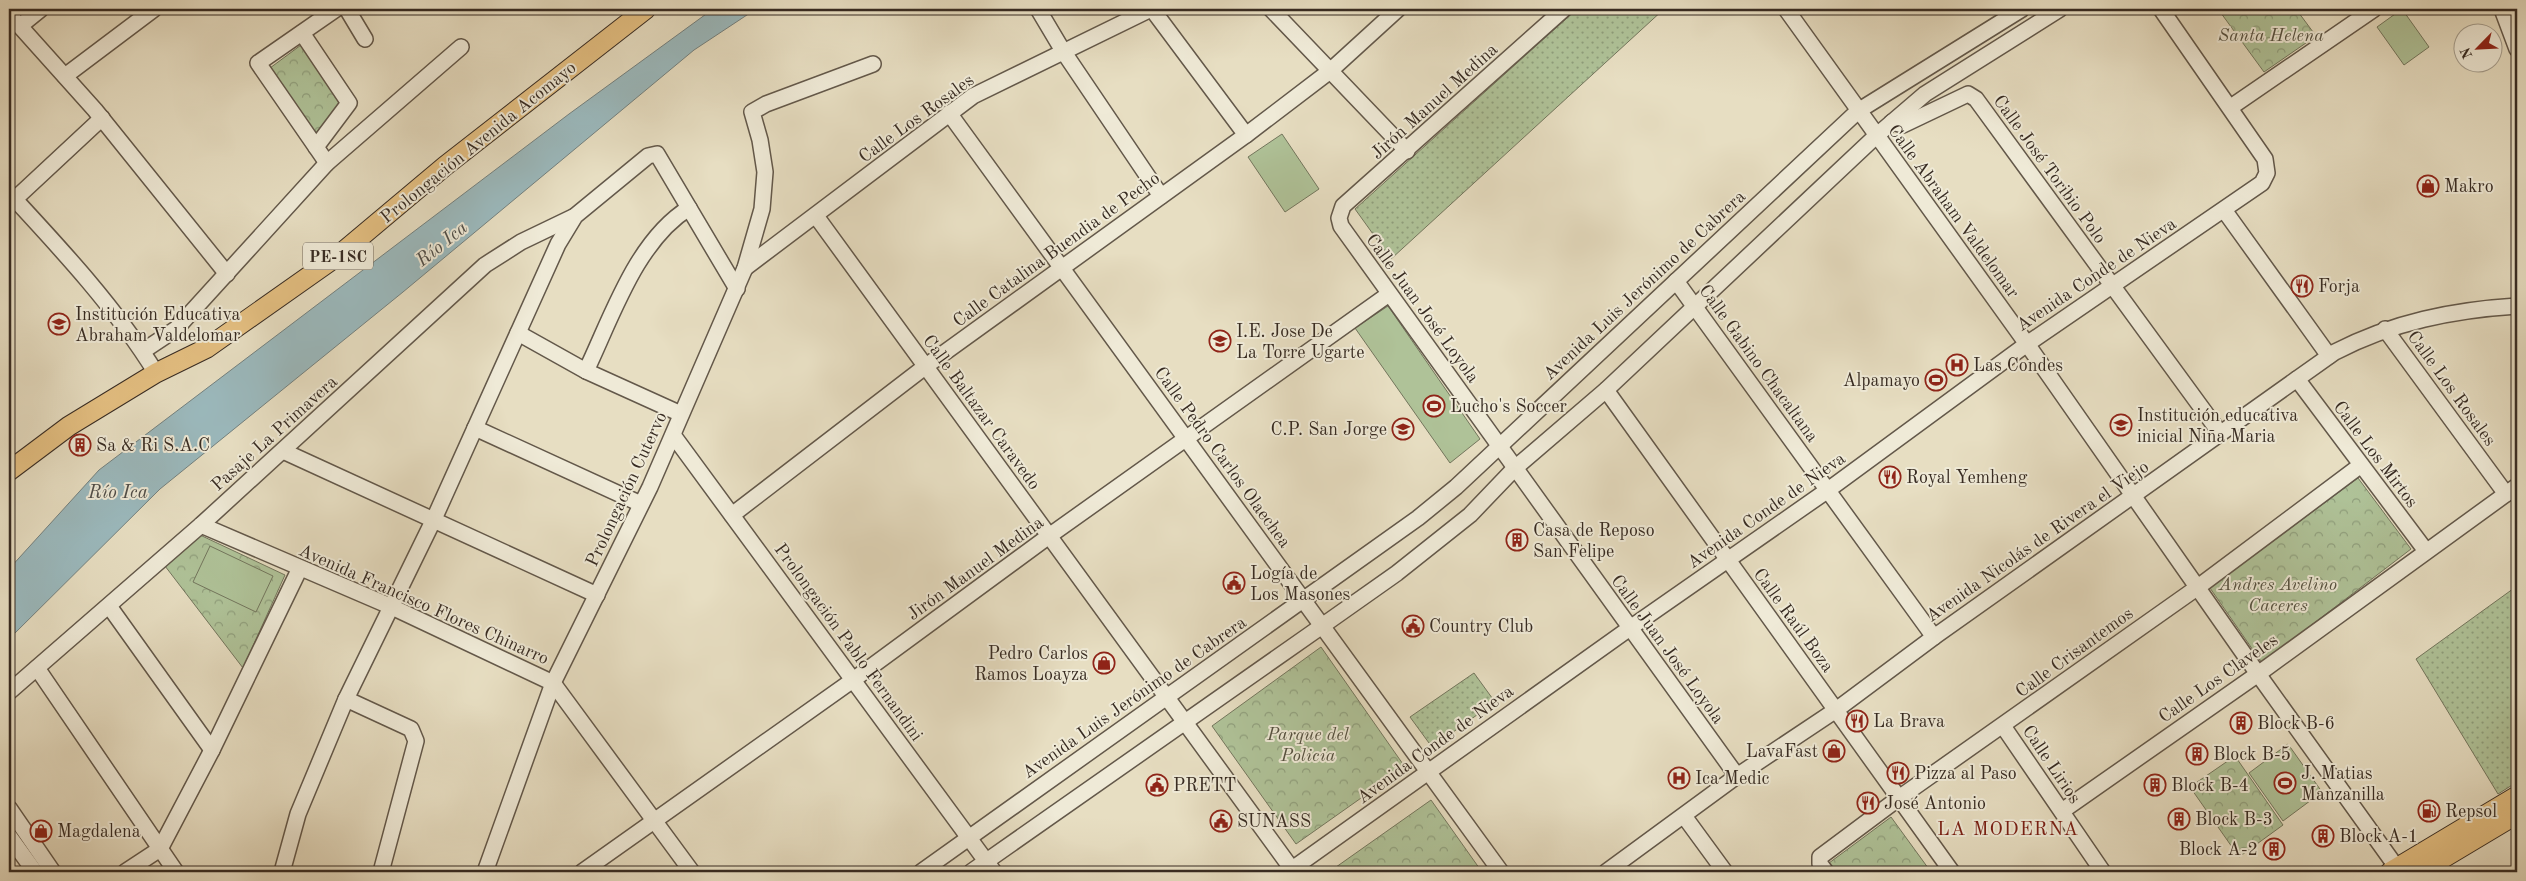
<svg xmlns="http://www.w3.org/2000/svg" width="2526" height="881" viewBox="0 0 2526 881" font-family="'Old Standard TT',serif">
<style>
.grass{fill:url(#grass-dots);stroke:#73765d}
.park{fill:url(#park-crowns);stroke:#73765d}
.pitch{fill:#afc298;stroke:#73765d}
.water{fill:#9bb9bd;stroke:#73807f}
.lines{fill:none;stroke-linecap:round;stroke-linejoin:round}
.minor-casing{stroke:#63584a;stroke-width:18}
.major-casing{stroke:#372b22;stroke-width:21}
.minor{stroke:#efead7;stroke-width:15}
.major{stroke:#e4bf81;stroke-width:19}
.labels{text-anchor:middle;stroke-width:4;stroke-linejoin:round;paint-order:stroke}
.shield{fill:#efead7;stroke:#6e6458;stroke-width:1}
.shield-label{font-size:16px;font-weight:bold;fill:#372b22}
.park-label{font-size:18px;font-style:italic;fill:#555140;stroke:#efead7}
.street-label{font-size:18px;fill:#372b22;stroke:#efead7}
.poi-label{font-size:18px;fill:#372b22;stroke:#efead7;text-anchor:start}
.water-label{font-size:19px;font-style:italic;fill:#504e49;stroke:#efead7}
.neighbourhood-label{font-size:19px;letter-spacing:1px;fill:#7a1f14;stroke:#efead7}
</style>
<defs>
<pattern id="grass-dots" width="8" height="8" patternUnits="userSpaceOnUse" patternTransform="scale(1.25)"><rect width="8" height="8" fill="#afc298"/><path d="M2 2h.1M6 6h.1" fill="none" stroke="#8f9e7c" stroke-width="1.8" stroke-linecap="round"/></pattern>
<pattern id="park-crowns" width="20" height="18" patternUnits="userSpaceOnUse" patternTransform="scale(1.25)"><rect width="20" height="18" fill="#afc298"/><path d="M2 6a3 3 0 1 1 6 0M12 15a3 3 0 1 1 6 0" fill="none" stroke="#8f9e7c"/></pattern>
</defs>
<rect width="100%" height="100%" fill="#e7dec2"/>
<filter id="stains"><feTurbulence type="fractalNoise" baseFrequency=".004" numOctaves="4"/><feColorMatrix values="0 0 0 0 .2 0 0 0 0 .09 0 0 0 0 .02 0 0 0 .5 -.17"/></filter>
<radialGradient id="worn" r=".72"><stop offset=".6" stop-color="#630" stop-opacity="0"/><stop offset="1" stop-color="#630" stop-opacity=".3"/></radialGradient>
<g class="grass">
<path d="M 1577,9 L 1664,9 L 1391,259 L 1355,209 Z"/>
<path d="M 2517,586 L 2517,782 L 2498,794 L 2416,659 Z"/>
<path d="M 1474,673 L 1495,702 L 1435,745 L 1429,743 L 1410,717 Z"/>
</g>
<g class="park">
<path d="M 2218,9 L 2296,9 L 2316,36 L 2264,72 Z"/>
<path d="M 301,45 L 341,102 L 315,137 L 270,68 Z"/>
<path d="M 2358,478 L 2411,549 L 2262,663 L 2210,588 Z"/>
<path d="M 200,535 L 285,575 L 243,668 L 165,566 Z"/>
<path d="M 1321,647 L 1405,767 L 1296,844 L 1212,726 Z"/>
<path d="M 2235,756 L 2283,825 L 2239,857 L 2190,787 Z"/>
<path d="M 1431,800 L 1482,872 L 1329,872 Z"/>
<path d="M 1891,817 L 1931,872 L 1836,872 L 1829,863 Z"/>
</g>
<g class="pitch">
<path d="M 2402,9 L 2429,47 L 2404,65 L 2377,27 Z"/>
<path d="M 1282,134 L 1319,189 L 1285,212 L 1248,157 Z"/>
<path d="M 1388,306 L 1480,439 L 1450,463 L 1355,328 Z"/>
<path d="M 210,546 L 273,576 L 256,612 L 193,582 Z"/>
<path d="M 2288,744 L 2322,792 L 2283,821 L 2249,773 Z"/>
</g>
<path class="water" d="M 713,9 L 756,9 L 694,50 L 403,292 L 160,489 L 9,639 L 9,569 L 99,470 L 569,114 Z"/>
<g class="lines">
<g class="minor-casing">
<g id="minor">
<path d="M 347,9 L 365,39"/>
<path d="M 1038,9 L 1063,51 L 1161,196"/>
<path d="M 1152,9 L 1246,135"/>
<path d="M 1271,9 L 1407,151"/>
<path d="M 1564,9 L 1343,206 L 1339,218 L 1341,226 L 1737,776"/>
<path d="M 1786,9 L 2027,344 L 2258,674 L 2400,872"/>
<path d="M 2502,9 L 2517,49"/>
<path d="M 9,14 L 95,110 L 227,274"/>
<path d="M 20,26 L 41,9"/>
<path d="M 302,33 L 349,103 L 316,147"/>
<path d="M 65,76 L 154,9"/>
<path d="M 2231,107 L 2374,9"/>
<path d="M 949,113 L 1501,872"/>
<path d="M 1892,122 L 1903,125 L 1968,94 L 1976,99 L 2220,433"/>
<path d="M 327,163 L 258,63 L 336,9"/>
<path d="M 9,193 C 61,249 116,308 156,373"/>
<path d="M 15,199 L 102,118"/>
<path d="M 2224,210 L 2329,356"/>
<path d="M 816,216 L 1294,872"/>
<path d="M 745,268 L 973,96 L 1151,9"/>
<path d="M 1676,281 L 1934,637"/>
<path d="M 2385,329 L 2506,494"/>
<path d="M 518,333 L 586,371 L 681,414"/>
<path d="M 143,351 L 176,329 L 327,163 L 461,47"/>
<path d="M 586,371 C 612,317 636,241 689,208"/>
<path d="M 2297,379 L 2426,551"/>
<path d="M 1606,390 L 1952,872"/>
<path d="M 475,428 L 641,504"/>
<path d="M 673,435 L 994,872"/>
<path d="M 283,451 L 597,595"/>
<path d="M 732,515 L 926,366 L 1246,135 L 1330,71 L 1398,9"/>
<path d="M 201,525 L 392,607 L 553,683 L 692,872"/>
<path d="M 109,606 L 212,750"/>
<path d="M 37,668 L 176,872"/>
<path d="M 9,692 L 201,525 L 485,265 L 521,242 L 573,217"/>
<path d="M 346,699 L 411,729 L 416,741 L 381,872"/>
<path d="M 2003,726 L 2103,872"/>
<path d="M 9,808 L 53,872"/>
<path d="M 2062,811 L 2258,674 L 2517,486"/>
<path d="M 1684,816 L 1725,872"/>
<path d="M 9,836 L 35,872"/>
<path d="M 125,872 L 160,849 L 212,750 L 300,568"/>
<path d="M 282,872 L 298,814 L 346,699 L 434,519 L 558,244 L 575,216 L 648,156 L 657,154 L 737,289"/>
<path d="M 485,872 L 553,683 L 650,487 L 745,268 L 762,209 L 765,172 L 760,140 L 752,112 L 766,104 L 873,64"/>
<path d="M 582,872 L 853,680 L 1049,536 L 1389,294"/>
<path d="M 921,872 L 1418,518 L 1456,487 L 1858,111 L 2022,9"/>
<path d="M 971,872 L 1322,626 L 1397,573 L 1470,515 L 1515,468 L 1606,390 L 1876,136 L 1925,94 L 2060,9"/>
<path d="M 1288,872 L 1630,628 L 1828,490 L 2027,344 L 2262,183 L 2267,173 L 2265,159 L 2161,9"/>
<path d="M 1606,872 L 1737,776 L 1836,710 L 1934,637 L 2335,352 C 2393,322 2453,310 2517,306"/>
<path d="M 1826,872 L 1820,864 L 1820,857 L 1899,798 L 2198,587 L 2361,465"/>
</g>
</g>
<g class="major-casing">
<g id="major">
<path d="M 9,471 L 69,426 L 156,373 L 207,348 L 339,255 L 445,166 L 646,9"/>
<path d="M 2390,872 L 2517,796"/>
<path d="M 2420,872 L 2517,814"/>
</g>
</g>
<use href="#minor" class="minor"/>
<use href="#major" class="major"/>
</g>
<defs>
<g id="shop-ring" transform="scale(1.125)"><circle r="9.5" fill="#efead7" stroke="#8f2418" stroke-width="1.5"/><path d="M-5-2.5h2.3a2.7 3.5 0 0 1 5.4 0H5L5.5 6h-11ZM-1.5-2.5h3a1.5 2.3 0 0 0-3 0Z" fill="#8f2418"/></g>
<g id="restaurant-ring" transform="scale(1.125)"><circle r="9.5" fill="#efead7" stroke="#8f2418" stroke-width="1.5"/><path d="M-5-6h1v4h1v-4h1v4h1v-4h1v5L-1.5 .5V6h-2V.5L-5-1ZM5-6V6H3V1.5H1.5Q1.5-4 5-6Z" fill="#8f2418"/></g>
<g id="school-ring" transform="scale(1.125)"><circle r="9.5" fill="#efead7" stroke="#8f2418" stroke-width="1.5"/><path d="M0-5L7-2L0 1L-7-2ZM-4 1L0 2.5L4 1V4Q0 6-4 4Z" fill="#8f2418"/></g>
<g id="hospital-ring" transform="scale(1.125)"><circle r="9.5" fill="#efead7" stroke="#8f2418" stroke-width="1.5"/><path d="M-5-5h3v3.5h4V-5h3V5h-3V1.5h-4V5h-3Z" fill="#8f2418"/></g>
<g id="stadium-ring" transform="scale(1.125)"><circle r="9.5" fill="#efead7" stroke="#8f2418" stroke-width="1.5"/><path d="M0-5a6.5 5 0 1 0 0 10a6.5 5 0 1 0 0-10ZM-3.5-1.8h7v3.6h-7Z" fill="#8f2418"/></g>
<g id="building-ring" transform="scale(1.125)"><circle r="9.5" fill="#efead7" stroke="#8f2418" stroke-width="1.5"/><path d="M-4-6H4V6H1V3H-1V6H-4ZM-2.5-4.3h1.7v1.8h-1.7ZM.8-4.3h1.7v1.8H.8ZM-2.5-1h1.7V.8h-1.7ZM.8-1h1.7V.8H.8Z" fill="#8f2418"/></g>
<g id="civic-ring" transform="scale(1.125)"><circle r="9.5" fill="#efead7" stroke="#8f2418" stroke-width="1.5"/><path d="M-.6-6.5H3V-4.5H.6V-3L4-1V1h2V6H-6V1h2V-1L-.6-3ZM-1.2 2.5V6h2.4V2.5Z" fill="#8f2418"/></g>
<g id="fuel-ring" transform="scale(1.125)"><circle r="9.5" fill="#efead7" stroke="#8f2418" stroke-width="1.5"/><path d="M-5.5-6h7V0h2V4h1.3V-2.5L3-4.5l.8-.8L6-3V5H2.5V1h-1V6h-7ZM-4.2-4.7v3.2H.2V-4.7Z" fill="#8f2418"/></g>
</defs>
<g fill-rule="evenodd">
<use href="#shop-ring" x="2428" y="186"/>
<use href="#restaurant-ring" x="2302" y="286"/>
<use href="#school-ring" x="59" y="324"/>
<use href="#school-ring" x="1220" y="341"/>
<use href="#hospital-ring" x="1957" y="365"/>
<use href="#stadium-ring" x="1936" y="380"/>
<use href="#stadium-ring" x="1434" y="406"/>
<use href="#school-ring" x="2121" y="425"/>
<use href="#school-ring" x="1403" y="429"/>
<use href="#building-ring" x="80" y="445"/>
<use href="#restaurant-ring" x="1890" y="477"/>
<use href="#building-ring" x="1517" y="540"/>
<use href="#civic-ring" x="1234" y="583"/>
<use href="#civic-ring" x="1413" y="626"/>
<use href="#shop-ring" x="1104" y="663"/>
<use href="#restaurant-ring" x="1857" y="721"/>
<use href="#building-ring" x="2241" y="723"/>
<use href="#shop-ring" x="1834" y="751"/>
<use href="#building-ring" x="2197" y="754"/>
<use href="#restaurant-ring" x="1898" y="773"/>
<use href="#hospital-ring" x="1679" y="778"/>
<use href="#stadium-ring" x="2285" y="783"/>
<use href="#civic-ring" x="1157" y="785"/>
<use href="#building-ring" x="2155" y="785"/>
<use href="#restaurant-ring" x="1868" y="803"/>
<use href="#fuel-ring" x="2429" y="811"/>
<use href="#building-ring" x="2179" y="819"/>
<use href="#civic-ring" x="1221" y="821"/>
<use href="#shop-ring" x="41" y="831"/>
<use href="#building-ring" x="2323" y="836"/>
<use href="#building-ring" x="2274" y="849"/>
</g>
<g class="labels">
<rect class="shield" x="303" y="242.5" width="70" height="27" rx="4"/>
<g class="shield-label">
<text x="338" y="262">PE-1SC</text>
</g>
<g class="park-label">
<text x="2271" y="41">Santa Helena</text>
<text x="2278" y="590">Andres Avelino<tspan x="2278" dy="21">Caceres</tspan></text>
<text x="1308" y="740">Parque del<tspan x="1308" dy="21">Policia</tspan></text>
</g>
<g class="street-label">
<text transform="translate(1434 101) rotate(-42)" y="6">Jirón Manuel Medina</text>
<text transform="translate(916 118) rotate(-36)" y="6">Calle Los Rosales</text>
<text transform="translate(478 142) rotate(-39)" y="6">Prolongación Avenida Acomayo</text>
<text transform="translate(2050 169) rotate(54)" y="6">Calle José Toribio Polo</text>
<text transform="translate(1954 211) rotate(54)" y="6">Calle Abraham Valdelomar</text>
<text transform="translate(1056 249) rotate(-36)" y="6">Calle Catalina Buendia de Pecho</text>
<text transform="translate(2096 274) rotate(-34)" y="6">Avenida Conde de Nieva</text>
<text transform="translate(1644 285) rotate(-43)" y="6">Avenida Luis Jerónimo de Cabrera</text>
<text transform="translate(1423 308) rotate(54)" y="6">Calle Juan José Loyola</text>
<text transform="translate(1759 363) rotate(54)" y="6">Calle Gabino Chacaltana</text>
<text transform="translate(2452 388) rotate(54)" y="6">Calle Los Rosales</text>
<text transform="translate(982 412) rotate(54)" y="6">Calle Baltazar Caravedo</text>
<text transform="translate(274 433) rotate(-42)" y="6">Pasaje La Primavera</text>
<text transform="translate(2376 454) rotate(53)" y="6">Calle Los Mirtos</text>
<text transform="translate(1223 457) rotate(54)" y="6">Calle Pedro Carlos Olaechea</text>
<text transform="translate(626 489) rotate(-65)" y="6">Prolongación Cutervo</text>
<text transform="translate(1766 510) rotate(-35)" y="6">Avenida Conde de Nieva</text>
<text transform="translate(2037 541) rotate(-35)" y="6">Avenida Nicolás de Rivera el Viejo</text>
<text transform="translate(975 568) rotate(-36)" y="6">Jirón Manuel Medina</text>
<text transform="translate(424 604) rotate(24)" y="6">Avenida Francisco Flores Chinarro</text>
<text transform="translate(1794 620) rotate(54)" y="6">Calle Raúl Boza</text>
<text transform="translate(849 642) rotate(54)" y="6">Prolongación Pablo Fernandini</text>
<text transform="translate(1668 649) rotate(54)" y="6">Calle Juan José Loyola</text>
<text transform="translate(2074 652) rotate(-36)" y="6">Calle Crisantemos</text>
<text transform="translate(2218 678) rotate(-35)" y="6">Calle Los Claveles</text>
<text transform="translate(1134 697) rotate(-35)" y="6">Avenida Luis Jerónimo de Cabrera</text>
<text transform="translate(1435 744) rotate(-36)" y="6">Avenida Conde de Nieva</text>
<text transform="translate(2052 764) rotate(56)" y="6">Calle Lirios</text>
</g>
<g class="poi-label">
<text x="2444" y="192">Makro</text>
<text x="2318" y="292">Forja</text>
<text x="75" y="320">Institución Educativa<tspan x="75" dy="21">Abraham Valdelomar</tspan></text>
<text x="1236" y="337">I.E. Jose De<tspan x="1236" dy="21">La Torre Ugarte</tspan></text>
<text x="1973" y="371">Las Condes</text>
<text x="1920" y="386" text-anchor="end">Alpamayo</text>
<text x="1450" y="412">Lucho's Soccer</text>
<text x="2137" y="421">Institución educativa<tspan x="2137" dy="21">inicial Niña Maria</tspan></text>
<text x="1387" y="435" text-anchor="end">C.P. San Jorge</text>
<text x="96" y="451">Sa &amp; Ri S.A.C</text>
<text x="1906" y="483">Royal Yemheng</text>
<text x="1533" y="536">Casa de Reposo<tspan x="1533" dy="21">San Felipe</tspan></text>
<text x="1250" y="579">Logía de<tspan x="1250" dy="21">Los Masones</tspan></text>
<text x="1429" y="632">Country Club</text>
<text x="1088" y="659" text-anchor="end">Pedro Carlos<tspan x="1088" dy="21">Ramos Loayza</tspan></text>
<text x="1873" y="727">La Brava</text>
<text x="2257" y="729">Block B-6</text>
<text x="1818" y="757" text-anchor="end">LavaFast</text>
<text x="2213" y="760">Block B-5</text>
<text x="1914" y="779">Pizza al Paso</text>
<text x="2301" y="779">J. Matias<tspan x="2301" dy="21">Manzanilla</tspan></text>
<text x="1695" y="784">Ica Medic</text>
<text x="1173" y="791">PRETT</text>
<text x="2171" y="791">Block B-4</text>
<text x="1884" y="809">José Antonio</text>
<text x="2445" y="817">Repsol</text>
<text x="2195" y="825">Block B-3</text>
<text x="1237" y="827">SUNASS</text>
<text x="57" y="837">Magdalena</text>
<text x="2339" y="842">Block A-1</text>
<text x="2258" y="855" text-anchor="end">Block A-2</text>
</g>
<g class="water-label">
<text transform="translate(441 243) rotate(-39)" y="7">Río Ica</text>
<text x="118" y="498">Río Ica</text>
</g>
<g class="neighbourhood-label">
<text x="2008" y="835">LA MODERNA</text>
</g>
</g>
<rect width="2526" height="881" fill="none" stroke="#e7dec2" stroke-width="30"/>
<rect x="10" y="10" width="2506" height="861" fill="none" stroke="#372b22" stroke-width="2.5"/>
<rect x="15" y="15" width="2496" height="851" fill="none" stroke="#372b22"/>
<g transform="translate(2478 48) rotate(246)"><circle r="24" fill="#efead7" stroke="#a59e8f"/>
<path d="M0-4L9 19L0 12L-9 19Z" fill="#8f2418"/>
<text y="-8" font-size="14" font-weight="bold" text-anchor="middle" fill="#372b22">N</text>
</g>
<rect width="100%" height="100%" filter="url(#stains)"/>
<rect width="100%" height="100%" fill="url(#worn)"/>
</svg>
